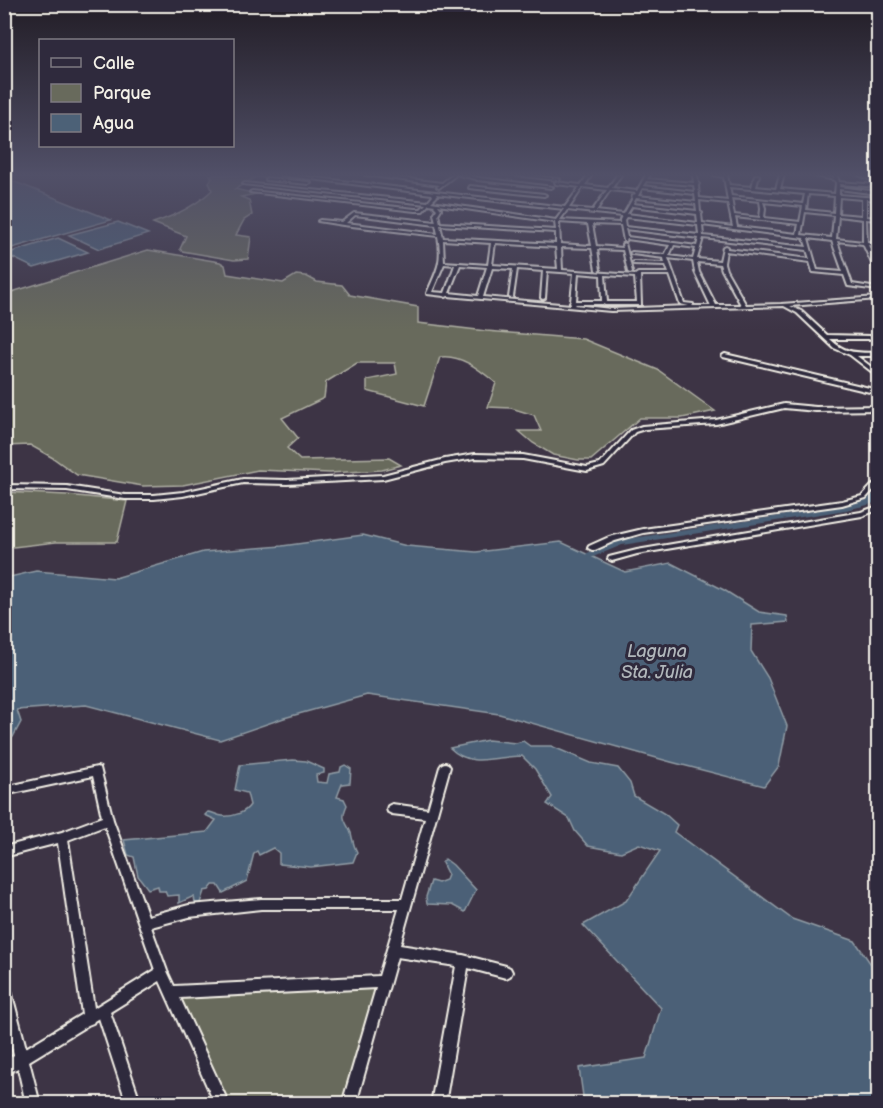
<svg xmlns="http://www.w3.org/2000/svg" width="883" height="1108" viewBox="0 0 883 1108" font-family="'Balsamiq Sans',sans-serif">
<style>
.green{fill:#686a5c;stroke:#aeaea2;stroke-width:1.5}
.water{fill:#4c6177;stroke:#8f9ba4;stroke-width:1.5}
.lines{fill:none;stroke-linecap:round;stroke-linejoin:round}
.canal{fill:#4c6177;fill-rule:evenodd}
.minor-casing{stroke:#f4f1e8;stroke-width:4}
.minor{fill:#2f2a3d;fill-rule:evenodd}
.labels{text-anchor:middle;stroke-width:6;stroke-linejoin:round;paint-order:stroke}
.water-label{font-size:18px;font-style:italic;fill:#b1b7bb;stroke:#2f2a3d}
</style>
<rect width="100%" height="100%" fill="#3d3445"/>
<filter id="ink" filterUnits="userSpaceOnUse"><feTurbulence type="fractalNoise" baseFrequency=".0167" numOctaves="2"/><feDisplacementMap in="SourceGraphic" scale="12" xChannelSelector="R" yChannelSelector="G"/><feConvolveMatrix kernelMatrix="1 2 1 2 8 2 1 2 1" color-interpolation-filters="sRGB"/></filter>
<g filter="url(#ink)">
<g class="green">
<path d="M 210,175 L 266,175 L 265,178 L 256,177 L 235,189 L 256,194 L 241,197 L 249,200 L 252,215 L 244,220 L 236,235 L 251,237 L 248,259 L 234,260 L 182,251 L 180,249 L 186,236 L 153,223 C 174,216 197,205 212,190 L 209,182 L 212,178 Z"/>
<path d="M 148,250 L 220,262 L 225,265 L 227,274 L 283,283 L 296,275 L 306,276 L 317,282 L 342,285 L 350,295 L 418,307 L 418,323 L 486,331 L 583,339 L 658,370 L 715,411 L 682,418 L 640,418 L 591,460 L 578,460 L 553,455 L 533,443 L 519,431 L 541,431 L 534,415 L 511,408 L 488,407 L 496,383 C 480,370 461,354 440,357 L 424,406 L 367,391 L 367,380 L 397,374 L 395,363 L 357,363 L 326,382 L 324,398 L 282,418 L 298,438 L 287,448 L 300,460 L 389,458 L 401,465 L 382,470 L 330,473 L 258,470 L 183,485 L 143,486 L 77,475 L 53,458 L 30,445 L 5,446 L 5,294 Z"/>
<path d="M 4,492 L 67,495 L 127,501 L 117,542 L 56,542 L 5,548 Z"/>
<path d="M 378,986 L 344,1103 L 228,1103 L 178,996 Z"/>
</g>
<g class="water">
<path d="M 4,178 L 5,178 L 111,220 L 5,250 Z"/>
<path d="M 118,222 L 148,234 L 99,249 L 69,235 Z"/>
<path d="M 58,238 L 88,252 L 34,268 L 5,254 Z"/>
<path d="M 363,535 L 407,546 L 476,552 L 561,542 L 625,572 L 671,563 L 724,590 L 759,612 L 787,616 L 788,622 L 752,625 L 751,651 L 768,678 L 787,726 L 779,766 L 764,786 L 671,762 L 499,714 L 367,695 L 284,718 L 220,740 L 86,705 L 17,710 L 21,722 L 13,737 L 5,742 L 5,578 L 36,571 L 115,578 L 203,552 L 282,546 Z"/>
<path d="M 488,740 L 516,743 L 523,741 L 530,746 L 551,746 L 591,763 L 618,768 L 630,783 L 634,796 L 665,814 L 677,825 L 674,832 L 792,919 L 855,941 L 875,970 L 878,985 L 878,1103 L 584,1103 L 579,1068 L 646,1058 L 661,1008 L 583,925 L 626,901 L 660,851 L 639,844 L 621,852 L 588,846 L 575,831 L 569,818 L 547,804 L 552,797 L 535,769 L 522,756 C 495,756 471,769 450,748 Z"/>
<path d="M 293,760 L 306,761 L 324,769 L 324,773 L 316,775 L 317,782 L 327,783 L 329,774 L 340,772 L 341,767 L 345,765 L 351,769 L 350,783 L 342,784 L 337,797 L 344,799 L 347,805 C 340,821 346,820 351,833 C 353,841 353,845 357,852 L 353,862 L 311,867 L 279,864 L 279,853 L 273,848 L 259,855 L 257,851 L 254,853 L 247,881 L 223,893 L 218,885 L 213,885 L 209,890 L 204,891 L 200,903 L 195,903 L 194,896 L 179,903 L 179,895 L 167,896 L 165,891 L 159,891 L 158,886 L 148,889 L 138,876 L 134,857 L 128,855 L 124,840 L 207,832 L 216,820 L 205,815 L 208,812 C 214,812 217,816 223,816 C 232,817 245,813 250,805 L 247,793 L 235,790 L 240,765 Z"/>
<path d="M 445,859 L 453,865 L 476,890 L 465,912 L 452,905 L 427,904 L 426,897 L 431,881 L 438,883 L 446,880 L 448,875 L 442,863 Z"/>
</g>
<g class="lines">
<g class="canal">
<path d="M 851,175 L 856,175 L 878,184 L 878,186 Z"/>
<path d="M 875,493 L 878,493 L 878,498 L 872,504 L 846,510 L 622,545 L 593,557 L 590,558 L 586,555 L 587,553 L 620,540 L 846,506 L 866,500 Z"/>
</g>
<g class="minor-casing">
<g id="minor">
<path d="M 280,175 L 291,175 L 565,207 L 580,187 L 556,184 L 555,182 L 581,185 L 588,175 L 592,175 L 585,185 L 608,188 L 617,175 L 621,175 L 612,188 L 637,191 L 646,175 L 650,175 L 647,179 L 694,183 L 693,175 L 697,175 L 698,183 L 699,184 L 698,185 L 699,198 L 728,201 L 724,177 L 713,175 L 727,175 L 729,185 L 752,187 L 755,175 L 759,175 L 756,187 L 776,189 L 780,175 L 784,175 L 780,189 L 835,194 L 836,183 L 835,180 L 811,175 L 834,178 L 833,175 L 837,175 L 839,182 L 878,185 L 878,187 L 840,184 L 839,187 L 878,192 L 878,194 L 839,189 L 839,195 L 878,198 L 878,200 L 866,199 L 866,217 L 878,218 L 878,220 L 866,219 L 867,242 L 878,244 L 878,246 L 868,245 L 878,268 L 878,273 L 876,272 L 863,244 L 837,241 L 852,284 L 878,288 L 878,290 L 848,286 L 844,275 L 813,272 L 810,262 L 726,251 L 724,263 L 726,270 L 746,305 L 781,304 L 878,297 L 878,299 L 790,306 L 801,311 L 827,335 L 871,336 L 871,338 L 869,339 L 830,339 C 847,355 857,352 878,353 L 878,356 L 857,356 L 878,372 L 878,376 L 876,375 L 850,355 L 834,348 L 797,313 L 784,306 L 611,311 L 448,296 L 446,297 L 444,296 L 427,294 L 427,293 C 437,270 443,262 438,236 L 343,225 L 318,221 L 320,220 L 342,222 L 354,213 L 436,222 L 434,214 L 437,209 L 434,206 L 435,205 L 429,204 L 423,211 L 415,211 L 250,192 L 252,191 L 415,209 L 421,209 L 426,204 L 243,184 L 245,183 L 428,202 L 433,196 L 432,194 ZM 646,181 L 694,185 L 695,192 L 643,186 ZM 583,187 L 607,190 L 593,210 L 569,208 ZM 729,187 L 805,194 L 803,204 L 731,196 ZM 642,188 L 695,194 L 696,202 L 638,196 ZM 610,190 L 636,193 L 632,197 L 633,198 L 624,214 L 596,211 ZM 436,194 L 564,209 L 556,220 L 431,202 L 437,196 ZM 808,194 L 835,196 L 834,213 L 806,210 ZM 839,197 L 862,199 L 862,216 L 838,214 ZM 636,198 L 696,204 L 697,211 L 633,204 ZM 731,198 L 760,201 L 761,208 L 760,218 L 734,215 ZM 699,200 L 728,203 L 733,227 L 702,223 L 701,214 L 702,213 L 700,212 ZM 763,202 L 803,206 L 800,222 L 764,218 L 765,208 ZM 438,205 L 555,222 L 556,230 L 440,223 L 438,214 L 441,209 ZM 632,206 L 697,214 L 698,223 L 627,214 ZM 567,210 L 622,216 L 620,220 L 620,223 L 560,220 ZM 805,212 L 834,215 L 832,238 L 801,235 ZM 355,215 L 436,225 L 438,234 L 346,223 ZM 838,216 L 863,219 L 863,242 L 836,239 ZM 626,217 L 698,225 L 699,235 L 625,227 L 624,220 ZM 735,217 L 799,224 L 797,234 L 737,227 ZM 559,222 L 588,224 L 592,246 L 560,244 ZM 592,224 L 621,225 L 624,241 L 626,241 L 627,239 L 670,245 L 665,255 L 632,252 L 630,253 L 632,254 L 664,258 L 665,263 L 634,262 L 632,263 L 634,264 L 666,265 L 669,273 L 638,273 L 635,275 L 562,270 L 561,247 L 592,248 L 596,270 L 598,271 L 600,270 L 597,249 L 623,250 L 628,272 L 630,273 L 632,272 L 625,243 L 622,244 L 623,248 L 596,246 ZM 440,225 L 556,232 L 556,244 L 443,238 ZM 702,225 L 804,238 L 807,247 L 703,236 ZM 625,229 L 699,238 L 697,246 L 627,237 ZM 703,238 L 807,250 L 810,259 L 727,249 L 727,247 L 725,246 L 723,247 L 720,261 L 697,259 ZM 808,238 L 832,241 L 843,272 L 817,270 ZM 443,240 L 491,243 L 488,265 L 444,262 ZM 495,243 L 556,247 L 558,269 L 492,265 ZM 674,245 L 696,248 L 693,259 L 669,256 ZM 668,258 L 693,261 L 695,272 L 711,306 L 692,306 L 693,305 L 693,304 L 684,303 ZM 697,262 L 720,264 L 722,270 L 741,305 L 716,305 L 699,272 ZM 444,264 L 455,265 L 445,293 L 432,292 ZM 460,265 L 487,267 L 478,296 L 449,293 ZM 492,268 L 513,269 L 509,297 L 511,298 L 513,297 L 517,269 L 543,271 L 541,298 L 543,299 L 545,298 L 547,271 L 574,273 L 571,301 L 570,302 L 571,305 L 483,297 ZM 578,273 L 601,275 L 602,301 L 576,301 ZM 605,275 L 635,277 L 637,302 L 607,302 ZM 640,275 L 670,275 L 680,304 L 689,306 L 611,309 L 575,305 L 576,304 L 603,304 L 605,305 L 641,305 Z"/>
<path d="M 365,175 L 376,175 L 442,183 L 452,175 L 456,175 L 439,188 L 437,187 L 440,185 Z"/>
<path d="M 459,175 L 467,175 L 480,178 L 553,187 L 551,188 L 477,180 L 476,179 Z"/>
<path d="M 515,175 L 528,175 L 560,179 L 558,180 Z"/>
<path d="M 859,175 L 864,175 L 878,181 L 878,183 Z"/>
<path d="M 267,178 L 309,182 L 311,183 L 309,184 L 266,180 Z"/>
<path d="M 470,186 L 544,194 L 546,195 L 544,196 L 469,188 Z"/>
<path d="M 725,354 L 878,390 L 878,394 L 723,357 L 722,356 Z"/>
<path d="M 784,404 L 816,407 L 878,406 L 878,410 L 816,411 L 784,408 L 716,424 L 645,429 L 635,432 L 604,466 L 587,471 L 523,459 L 475,458 L 445,463 L 383,479 L 287,484 L 243,483 L 183,496 L 154,499 L 125,499 L 67,490 L 4,489 L 4,485 L 67,486 L 125,495 L 154,495 L 183,492 L 243,479 L 287,480 L 383,475 L 445,459 L 475,454 L 523,455 L 587,467 L 600,464 L 631,430 L 642,426 L 716,420 Z"/>
<path d="M 878,480 L 878,485 L 866,498 L 842,505 L 643,533 L 615,541 L 595,550 L 592,550 L 588,548 L 589,546 L 609,537 L 643,529 L 842,501 L 862,496 L 876,481 Z"/>
<path d="M 878,506 L 878,510 L 862,516 L 637,554 L 612,561 L 608,559 L 609,557 L 637,550 L 861,512 Z"/>
<path d="M 445,763 L 448,764 L 450,767 L 400,945 L 463,955 L 506,966 L 510,968 L 512,972 L 510,976 L 506,978 L 468,968 L 445,1104 L 431,1104 L 456,966 L 397,957 L 356,1104 L 342,1104 L 376,988 L 180,998 L 229,1104 L 215,1104 L 160,981 L 110,1012 L 141,1104 L 127,1104 L 99,1018 L 94,1021 L 93,1023 L 88,1025 L 29,1061 L 40,1104 L 26,1104 L 18,1068 L 4,1075 L 4,1061 L 14,1055 L 4,1014 L 4,981 L 8,983 L 10,987 L 26,1048 L 82,1014 L 58,843 L 4,857 L 4,847 L 62,832 L 102,817 L 93,776 L 4,795 L 4,787 L 97,767 L 100,768 L 113,820 L 148,916 L 189,905 L 261,899 L 402,899 L 425,818 L 392,814 L 388,812 L 387,809 L 388,806 L 392,804 L 428,809 L 440,767 L 442,764 ZM 105,826 L 155,970 L 94,1008 L 68,840 ZM 261,909 L 399,909 L 379,976 L 174,986 L 167,971 L 151,927 L 189,917 Z"/>
</g>
</g>
<use href="#minor" class="minor"/>
</g>
</g>
<linearGradient id="sky" x2="0" y2="1"><stop stop-color="#221d26"/><stop offset="0.53" stop-color="#515068"/><stop offset="1" stop-color="#515068" stop-opacity="0"/></linearGradient>
<rect width="883" height="330" fill="url(#sky)"/>
<g class="labels">
<g class="water-label">
<text x="657" y="657">Laguna<tspan x="657" dy="21">Sta. Julia</tspan></text>
</g>
</g>
<rect width="883" height="1108" fill="none" stroke="#2f2a3d" stroke-width="24"/>
<rect x="12" y="12" width="859" height="1084" fill="none" stroke="#f4f1e8" stroke-width="2" filter="url(#ink)"/>
<rect x="39" y="39" width="195" height="108" fill="#2f2a3d" stroke="#7e7a81" stroke-width="1.5"/>
<rect x="51" y="58" width="30" height="9" fill="#2f2a3d" stroke="#7e7a81" stroke-width="1.5"/>
<text x="93" y="69" font-size="18" fill="#f4f1e8">Calle</text>
<rect x="51" y="84" width="30" height="18" fill="#686a5c" stroke="#7e7a81" stroke-width="1.5"/>
<text x="93" y="99" font-size="18" fill="#f4f1e8">Parque</text>
<rect x="51" y="114" width="30" height="18" fill="#4c6177" stroke="#7e7a81" stroke-width="1.5"/>
<text x="93" y="129" font-size="18" fill="#f4f1e8">Agua</text>
</svg>
